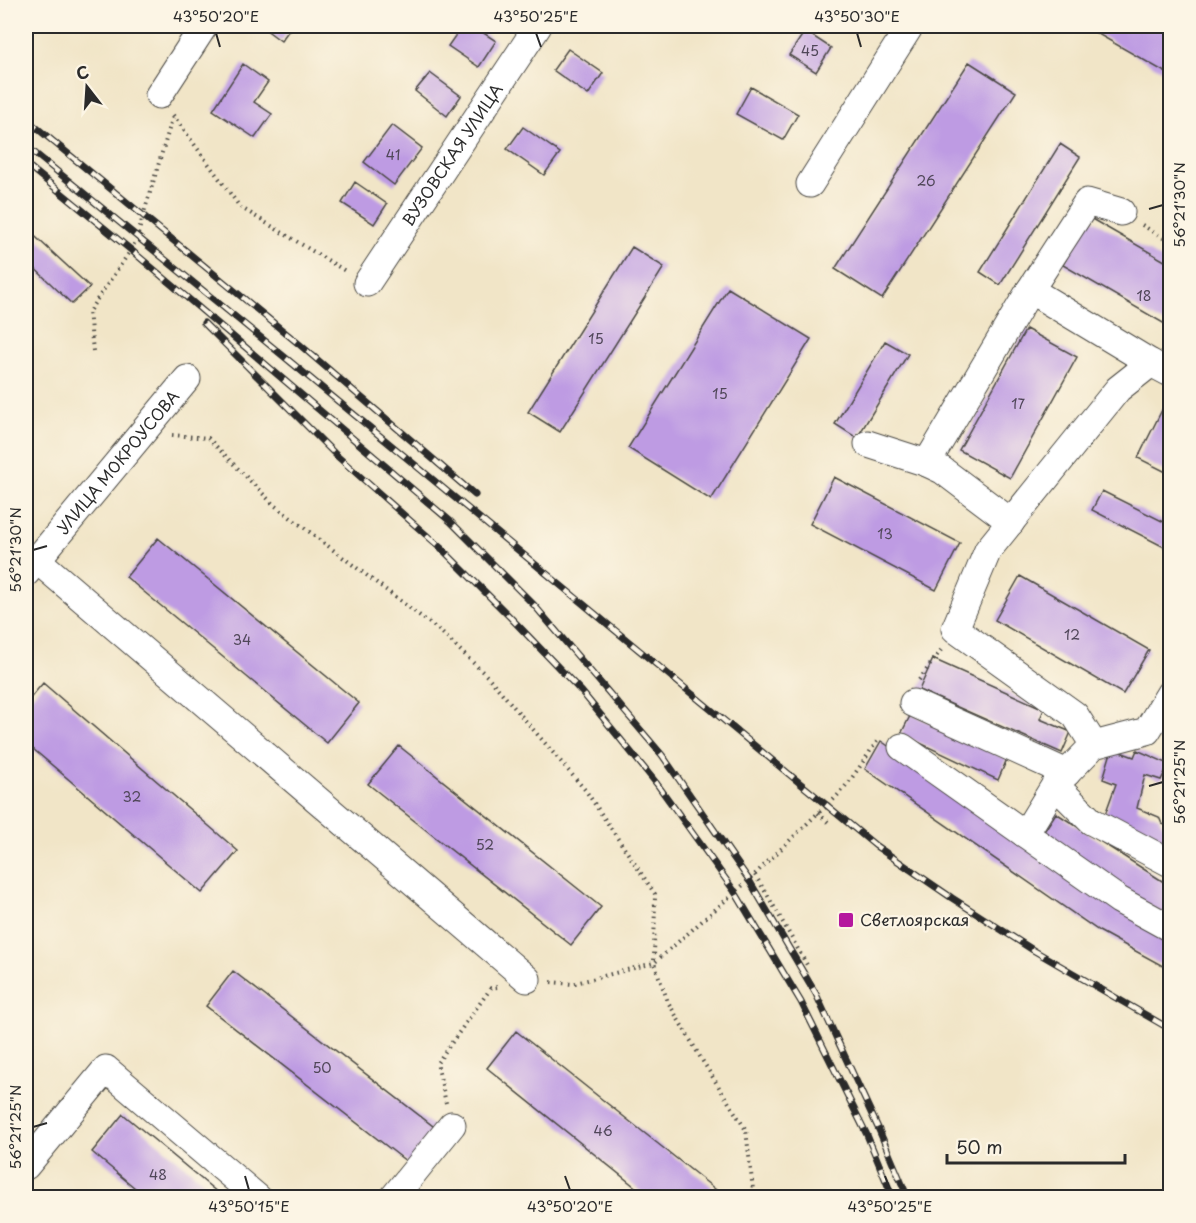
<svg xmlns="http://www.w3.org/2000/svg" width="1196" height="1223" font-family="'Playpen Sans',sans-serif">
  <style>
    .building { fill: #be9be3 }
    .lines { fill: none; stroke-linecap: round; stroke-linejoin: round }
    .minor-casing { stroke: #494742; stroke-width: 29 }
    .path { stroke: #494742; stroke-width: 4; stroke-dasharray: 1.5 4.5; stroke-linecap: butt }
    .minor { stroke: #fff; stroke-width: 27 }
    .rail-casing { stroke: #2b2b2b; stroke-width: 7 }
    .rail { stroke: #fcf5e5; stroke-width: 4.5; stroke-dasharray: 14; stroke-linecap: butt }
    .ticks { fill: none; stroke: #2b2b2b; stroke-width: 2 }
    .poi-dot { fill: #b5179e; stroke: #fcf5e5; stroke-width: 2 }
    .labels { text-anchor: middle; stroke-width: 4.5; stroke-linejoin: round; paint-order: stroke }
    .number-label { font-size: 14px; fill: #504759 }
    .street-label { font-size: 16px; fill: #2b2b2b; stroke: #fcf5e5 }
    .poi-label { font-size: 16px; fill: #2b2b2b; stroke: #fcf5e5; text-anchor: start }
    .neatline { fill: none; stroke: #2b2b2b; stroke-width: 2 }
    .ticks-label { font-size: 15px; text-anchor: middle; fill: #2b2b2b }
  </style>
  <rect width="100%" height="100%" fill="#fcf5e5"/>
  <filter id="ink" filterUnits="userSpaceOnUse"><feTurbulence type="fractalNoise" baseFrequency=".0167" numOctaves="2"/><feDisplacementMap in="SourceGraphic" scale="12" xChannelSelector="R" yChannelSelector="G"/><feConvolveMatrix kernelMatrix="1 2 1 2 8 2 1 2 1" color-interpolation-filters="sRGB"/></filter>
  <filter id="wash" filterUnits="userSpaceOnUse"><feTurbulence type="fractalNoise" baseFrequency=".008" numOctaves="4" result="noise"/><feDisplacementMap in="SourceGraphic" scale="24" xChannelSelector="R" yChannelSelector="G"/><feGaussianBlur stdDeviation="1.35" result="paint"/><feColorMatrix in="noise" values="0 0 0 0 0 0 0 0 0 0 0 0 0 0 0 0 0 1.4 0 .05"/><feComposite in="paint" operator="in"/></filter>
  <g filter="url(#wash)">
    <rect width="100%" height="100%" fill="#f1e5c7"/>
    <g id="blocks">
      <path class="building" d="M261,26H292L281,41Z
        M462,26H473L496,41L479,67L448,46Z
        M1084,26H1170V75Z
        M805,31L831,48L816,72L789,55Z
        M568,49L603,73L588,95L553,70Z
        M969,62L1016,92L882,299L835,269Z
        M243,64L268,82L254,102L272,114L255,138L213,110Z
        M430,73L461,96L447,116L415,91Z
        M751,87L798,114L783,140L736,114Z
        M392,125L422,148L394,185L364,162Z
        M523,127L560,153L544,175L507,149Z
        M1060,144L1080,157L1000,285L980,272Z
        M355,182L387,204L374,224L342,203Z
        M1090,218L1170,264V327L1063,265Z
        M26,228L90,287L72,304L26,260Z
        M632,247L664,267L560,432L528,412Z
        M728,288L811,339L711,500L628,448Z
        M1026,329L1077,357L1010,478L959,450Z
        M885,341L908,354L857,438L835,424Z
        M1164,406L1170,409V474L1138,458Z
        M834,477L960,543L936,590L810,524Z
        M1102,491L1170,525V550L1092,510Z
        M158,538L359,703L327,743L126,577Z
        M1020,576L1149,650L1123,694L995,620Z
        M933,659L1044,709L1040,719L1071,732L1062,753L919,690Z
        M43,683L238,851L202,893L26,743V703Z
        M911,714L1007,759L998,780L901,734Z
        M881,741L1115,902L1170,935V970L1099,931L865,769Z
        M399,746L601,907L571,945L368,784Z
        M1112,749L1134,757L1137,750L1169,764L1161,780L1145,775L1137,808L1159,817L1162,824L1170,826V850L1103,820L1116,784L1103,779Z
        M1056,813L1170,886V920L1043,833Z
        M233,971L438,1130L411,1165L206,1006Z
        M516,1031L720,1193L716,1198H649L487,1068Z
        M123,1114L224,1198H147L92,1152Z"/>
    </g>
  </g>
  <g filter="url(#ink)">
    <use href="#blocks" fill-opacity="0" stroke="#494742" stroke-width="1.5"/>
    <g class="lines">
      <defs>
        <g id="minor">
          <path d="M159,95L204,26"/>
          <path d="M810,184L910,26"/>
          <path id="s1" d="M367,283L538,26"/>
          <path d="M1030,290L1151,363L1170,373"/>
          <path d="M868,444L927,463L942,470L1011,522"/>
          <path d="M927,463L1030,290L1087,202L1121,212"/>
          <path d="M37,560L527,979"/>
          <path id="s2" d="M26,573L187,379"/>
          <path d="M1170,693L1147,731L1094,745L1055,785L1025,834L1119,900L1170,928"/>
          <path d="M913,703L1067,773"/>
          <path d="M1094,745L1075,715L955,629L988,550L1118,389L1151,363"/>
          <path d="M902,747L1025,834"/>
          <path d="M1055,785L1091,821L1170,863"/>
          <path d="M26,1166L106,1069L258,1198"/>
          <path d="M393,1198L452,1125"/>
        </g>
      </defs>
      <use href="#minor" class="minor-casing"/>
      <path class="path" d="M173,115L240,207L347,272
        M1142,225L1170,242
        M93,351L89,311L131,250L137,238L143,216L173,116
        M172,435L208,438L274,505L440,631L489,678L586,791L655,894L654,963L668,1002L702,1060L746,1130L754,1198
        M919,680L941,650
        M818,813L829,823
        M755,875L768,896L807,965
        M551,982L572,984L654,963L749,880L818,813C843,795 860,766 877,741
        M446,1103L437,1063L491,988L497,987"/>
      <use href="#minor" class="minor"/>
      <defs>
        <path id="rail" d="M26,119L299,344L475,495
          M26,146L287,359L876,846L952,898L1033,950L1170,1029
          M26,164L131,250L450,521L534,605L662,755L749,880L816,994L879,1130L908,1198
          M204,323L337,456L441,548L510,617L582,692L657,784L735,892L801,1002L867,1135L893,1198"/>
      </defs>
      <use href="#rail" class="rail-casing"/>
      <use href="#rail" class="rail"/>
    </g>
  </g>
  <path class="ticks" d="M216,33L220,47M536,33L541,47M857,33L861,47M1149,209L1163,205M33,550L47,546M1149,786L1163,782M33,1127L47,1123M245,1176L249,1190M565,1176L570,1190M885,1176L890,1190"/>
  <rect class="poi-dot" x="838" y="912" width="16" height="16" rx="3"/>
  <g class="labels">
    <g class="number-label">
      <text x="810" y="56">45</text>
      <text x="393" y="160">41</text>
      <text x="926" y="186">26</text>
      <text x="1144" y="301">18</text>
      <text x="596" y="344">15</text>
      <text x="720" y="399">15</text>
      <text x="1018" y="409">17</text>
      <text x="885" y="539">13</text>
      <text x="1072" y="640">12</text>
      <text x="242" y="645">34</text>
      <text x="132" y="802">32</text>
      <text x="485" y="850">52</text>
      <text x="322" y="1073">50</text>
      <text x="603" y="1136">46</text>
      <text x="158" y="1180">48</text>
    </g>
    <g class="street-label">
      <text dy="6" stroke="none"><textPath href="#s1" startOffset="154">ВУЗОВСКАЯ УЛИЦА</textPath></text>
      <text dy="6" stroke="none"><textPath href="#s2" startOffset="144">УЛИЦА МОКРОУСОВА</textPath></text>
    </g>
    <g class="poi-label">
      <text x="860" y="926">Светлоярская</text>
    </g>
  </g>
  <rect width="1196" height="1223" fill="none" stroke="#fcf5e5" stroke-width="66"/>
  <g transform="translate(87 87) rotate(343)" stroke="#fcf5e5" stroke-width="4.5" paint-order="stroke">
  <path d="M0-4.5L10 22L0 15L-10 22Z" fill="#2b2b2b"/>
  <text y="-9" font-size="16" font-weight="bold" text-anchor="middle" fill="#2b2b2b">С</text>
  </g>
  <path d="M947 1154v9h178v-9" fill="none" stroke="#2b2b2b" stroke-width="3"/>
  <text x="956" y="1154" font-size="18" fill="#2b2b2b" stroke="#fcf5e5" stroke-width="4.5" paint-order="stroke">50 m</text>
  <rect x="33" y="33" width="1130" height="1157" class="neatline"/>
  <g class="ticks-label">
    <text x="216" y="22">43°50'20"E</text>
    <text x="536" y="22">43°50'25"E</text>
    <text x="857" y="22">43°50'30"E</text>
    <text transform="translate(1180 205) rotate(-90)" y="5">56°21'30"N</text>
    <text transform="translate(16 550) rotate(-90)" y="5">56°21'30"N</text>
    <text transform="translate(1180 782) rotate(-90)" y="5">56°21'25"N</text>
    <text transform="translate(16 1127) rotate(-90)" y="5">56°21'25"N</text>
    <text x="249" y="1212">43°50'15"E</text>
    <text x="570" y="1212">43°50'20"E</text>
    <text x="890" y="1212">43°50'25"E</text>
  </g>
</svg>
